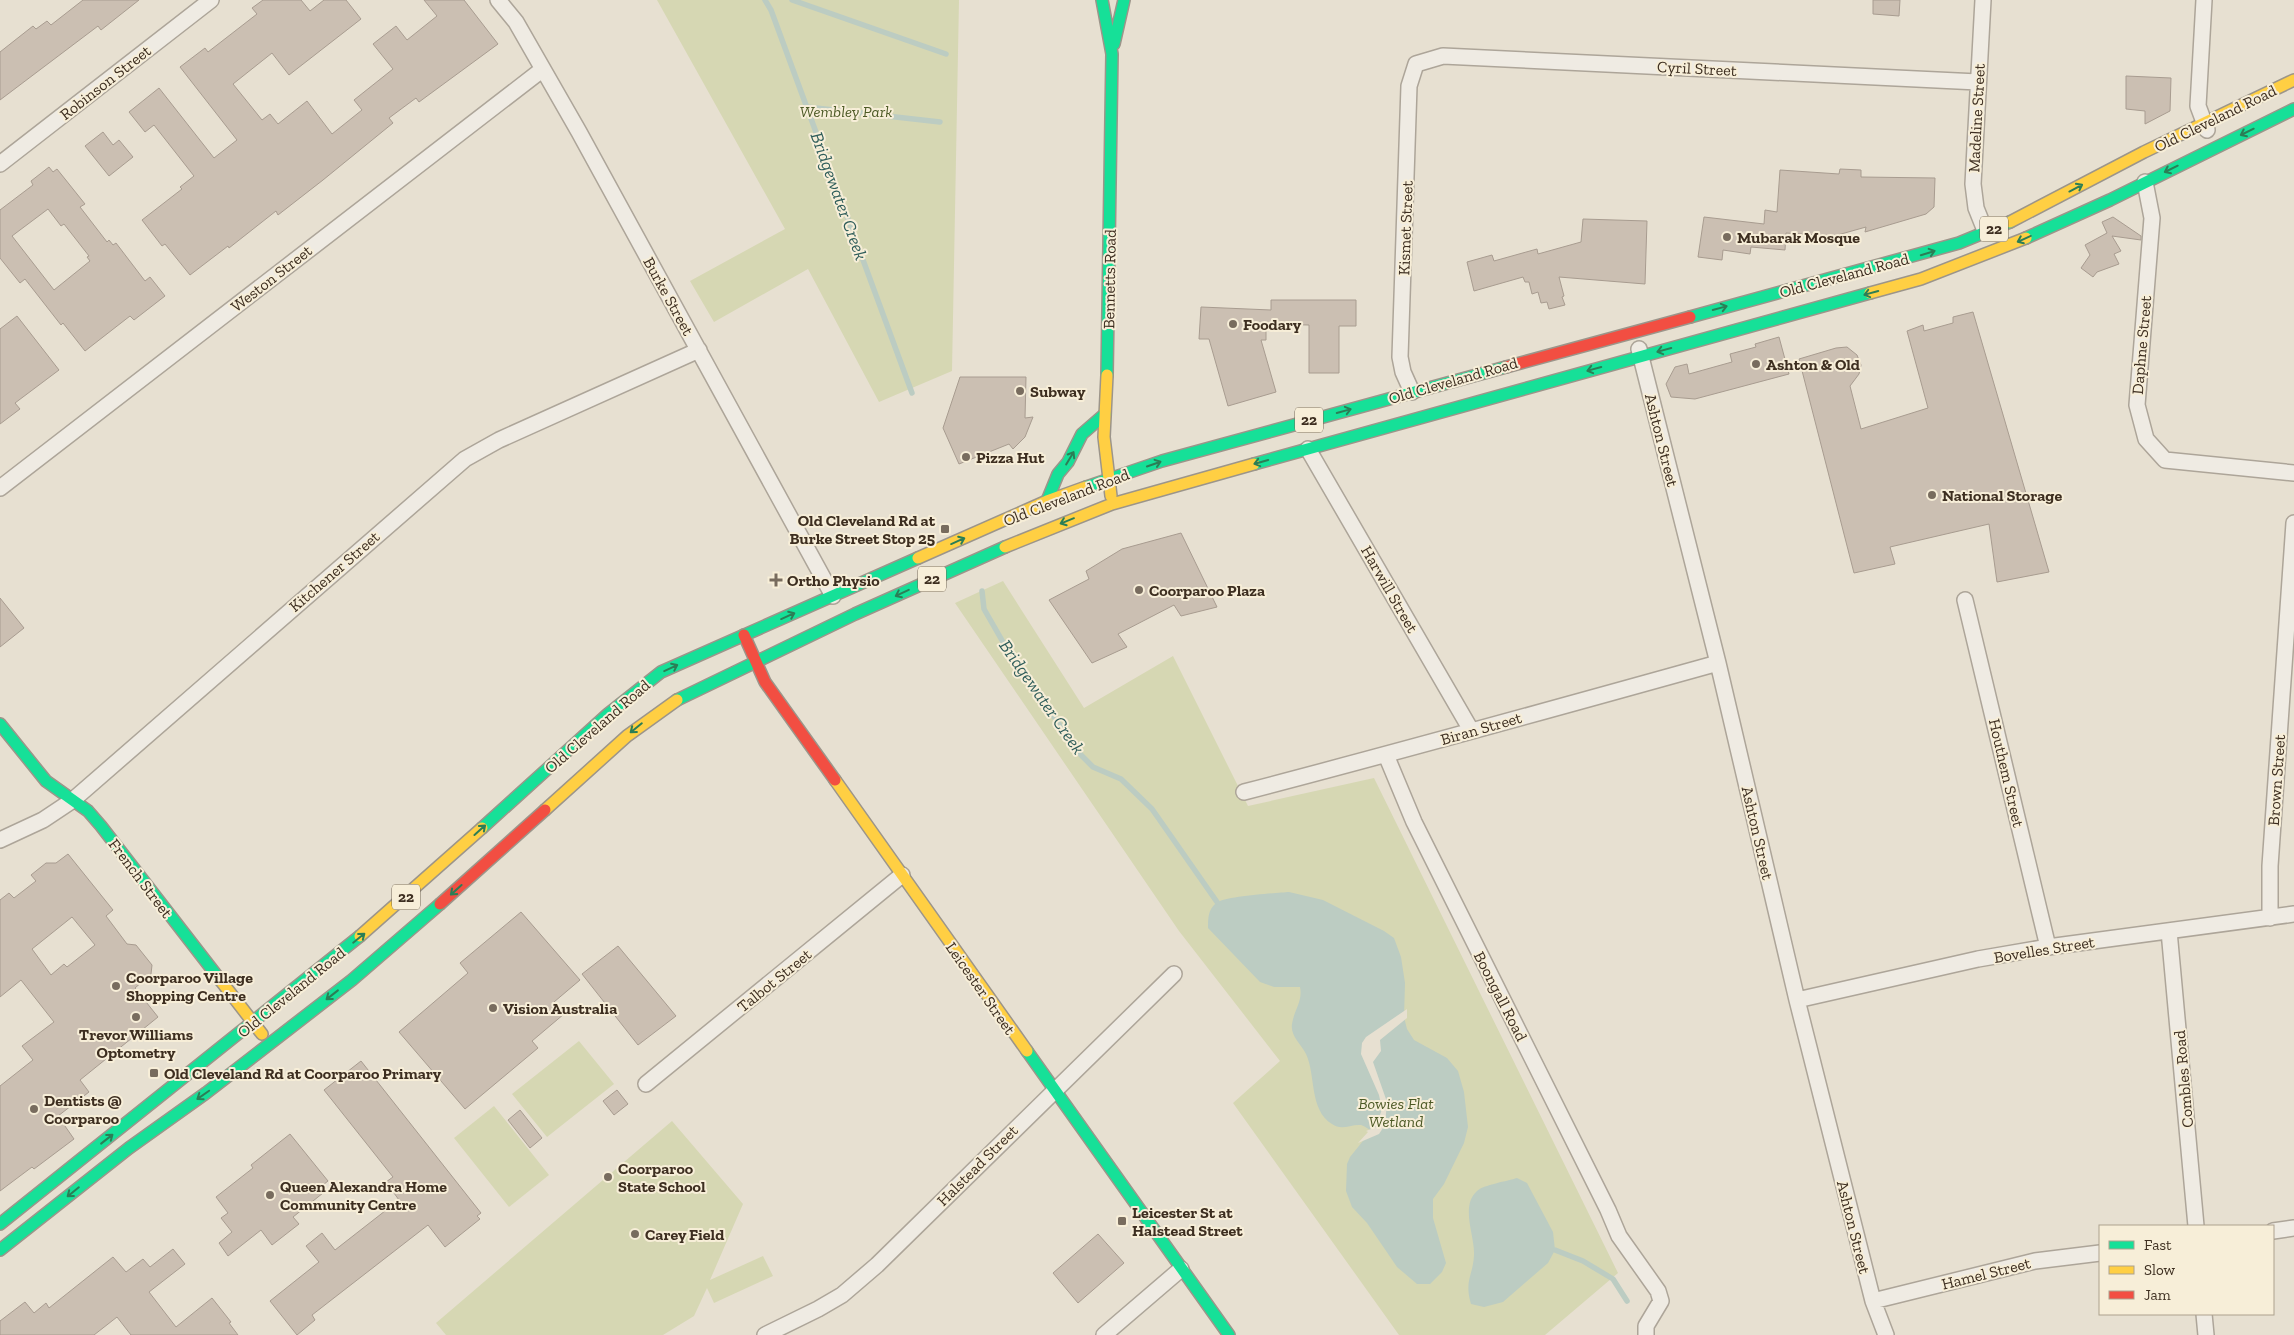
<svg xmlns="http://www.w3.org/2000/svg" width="2294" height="1335" font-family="'Zilla Slab',serif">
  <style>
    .green { fill: #d6d7b3 }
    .water { fill: #bcccc2 }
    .pier { fill: #e7e0d1 }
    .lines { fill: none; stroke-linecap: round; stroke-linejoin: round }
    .stream { stroke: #bcccc2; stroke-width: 5.5 }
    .building { fill: #cbbfb2; stroke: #a89c90; fill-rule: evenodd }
    .street-casing { stroke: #ada599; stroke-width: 18 }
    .fast-casing { stroke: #9c958a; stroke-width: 14 }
    .slow-casing { stroke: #9c958a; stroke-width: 14 }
    .jam-casing { stroke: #9c958a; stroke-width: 14 }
    .street { stroke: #efebe3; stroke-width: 15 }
    .fast { stroke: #16e098; stroke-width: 11 }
    .slow { stroke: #ffcf43; stroke-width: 11 }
    .jam { stroke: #f24e42; stroke-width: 11 }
    .oneway { stroke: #2b7e56 }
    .poi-dot { fill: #786c5e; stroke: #f7eed8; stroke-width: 2 }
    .labels { text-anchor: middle; stroke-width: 4; stroke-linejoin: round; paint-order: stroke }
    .shield { fill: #f7eed8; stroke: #756857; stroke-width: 1 }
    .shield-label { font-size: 15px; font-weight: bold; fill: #3d2e20 }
    .street-label { font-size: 16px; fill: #3d2e20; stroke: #f7eed8 }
    .park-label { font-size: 16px; font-style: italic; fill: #4d5a26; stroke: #f7eed8 }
    .poi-label { font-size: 16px; font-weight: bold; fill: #3d2e20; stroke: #f7eed8; text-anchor: start }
    .water-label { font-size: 18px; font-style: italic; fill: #2f5d5a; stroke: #f7eed8 }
  </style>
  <rect width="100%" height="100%" fill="#e7e0d1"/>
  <path class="green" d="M657,0H959L952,371L879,402L808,269L714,322L690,281L785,229Z
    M1003,581L1084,708L1173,656L1248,806L1374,778L1618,1273L1545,1335H1399L1233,1103L1280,1061L1179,931L955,603Z
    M579,1041L614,1084L547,1137L512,1094Z
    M494,1106L549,1175L509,1207L454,1138Z
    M672,1121L743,1204L710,1280L763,1256L773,1276L714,1303L707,1288L694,1316L663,1335H446L436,1323Z"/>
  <path class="water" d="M1289,892L1323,900L1384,931L1394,938L1401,957L1405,983L1404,1017L1407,1029L1414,1040L1447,1058L1458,1071L1464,1092L1468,1127L1464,1143L1444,1184L1433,1199V1218L1446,1263L1442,1272L1430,1284H1417L1397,1267L1367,1223L1352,1207L1346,1191L1347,1164L1350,1157L1371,1131C1369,1129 1364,1126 1361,1125C1350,1124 1342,1131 1332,1124C1309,1110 1316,1075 1306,1054C1301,1044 1290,1036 1292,1024C1294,1010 1303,1001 1300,987H1274L1260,982L1208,928C1208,918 1208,910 1216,903C1225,896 1276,893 1289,892Z
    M1517,1178L1527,1183L1553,1232L1555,1250L1548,1263L1503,1302L1484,1307L1471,1304C1464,1280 1473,1276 1474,1255C1475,1236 1460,1206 1477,1191C1483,1185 1508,1181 1517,1178Z"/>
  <path class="pier" d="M1407,1009V1018L1380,1040L1381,1051L1373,1062L1387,1102L1385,1125L1379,1134L1358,1143L1368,1132L1366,1131L1376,1127L1382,1109L1379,1095L1361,1054L1362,1043L1366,1037Z"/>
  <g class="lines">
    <path class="stream" d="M765,0L771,10L912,393
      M792,0L946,54
      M807,107L940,122
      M982,591L984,609L1011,656L1081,755L1093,767L1121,779L1152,809L1217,902
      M1555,1250L1583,1261L1613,1279L1627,1301"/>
  </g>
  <path class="building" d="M83,0H139L101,30L98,26L0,100V52L33,26L36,29L47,21L51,25Z
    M263,0H301L310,11L324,0H346L361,19L289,75L272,53L233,84L262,120L270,114L278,124L307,101L332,134L362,110L354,100L393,69L373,44L396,26L407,40L437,16L424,0H464L498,44L419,102L416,98L389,118L393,123L323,180L278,215L276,211L229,248L228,246L190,275L165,244L162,246L142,220L182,189L180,187L194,176L154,125L145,132L129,112L159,88L214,158L237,140L180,67L205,48L208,52L257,14L252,8Z
    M1873,0H1900L1899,16L1873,14Z
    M2126,76L2171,78L2170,111L2145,124V111L2126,109Z
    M103,132L113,145L119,140L133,157L109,176L85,146Z
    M49,167L53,172L57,169L85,204L80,207L107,242L109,240L113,245L116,243L145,281L150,277L165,296L134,320L130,316L85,351L63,323L61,325L25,279L20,283L0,258V210L33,185L31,181ZM48,209L61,226L64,224L89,256L87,257L90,261L54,290L12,236Z
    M1840,169L1861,170V177L1935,178L1934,207L1926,214L1865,232L1866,227L1834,236L1786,233L1785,250L1751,247L1750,254L1723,250L1722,260L1698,257L1704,217L1764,224L1765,210L1777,212L1780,170L1839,174Z
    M2113,217L2141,236V240L2112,236L2121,251L2114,254L2119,264L2097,272L2093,277L2081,268L2090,255L2085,245L2107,233L2102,222Z
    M1583,219L1647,221L1645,284L1559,277L1564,296L1562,297L1565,305L1549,309L1547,302L1541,303L1538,292L1532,294L1529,282H1525L1523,277L1474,291L1467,262L1492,255L1494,261L1537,249L1538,254L1581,242Z
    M1271,300H1356V326H1339V373H1309V325L1266,324V340H1261L1276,392L1228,406L1209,339H1199L1201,307L1271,310Z
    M1973,312L2049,572L1997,582L1989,524L1890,547L1895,564L1854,573L1799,359L1836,348L1847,347L1857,355L1861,365L1859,374L1850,386L1861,429L1928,408L1907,331L1923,325L1924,331L1953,323V317Z
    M17,316L59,370L15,403L20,409L0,424V329Z
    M1779,337L1789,374L1695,399L1671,397L1666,384L1675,367L1687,364L1689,374L1732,362L1730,354L1756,347L1755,344Z
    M960,377H1026L1025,418L1033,417L1025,437L1013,449L1009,444L959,464L943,428Z
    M1181,533L1217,607L1181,616L1174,605L1118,634L1127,647L1092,663L1049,600L1089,579L1086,571L1122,549Z
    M0,598L24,628L0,647Z
    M68,854L113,910L106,916L127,944L136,945L152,965L151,974L135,988L158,1017L80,1080L89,1092L58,1116L74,1139L34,1169L32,1167L0,1191V1086L33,1060L22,1046L54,1022L21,980L0,997V900L9,893L14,898L36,881L31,875L46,863H56ZM72,917L95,945L67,967L64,964L51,975L32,949Z
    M521,912L580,980L554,1002L564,1014L532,1041L538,1048L465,1109L399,1032L468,973L460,963Z
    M618,946L676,1016L638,1045L582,974Z
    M361,1061L481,1213L477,1216L480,1219L445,1247L428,1225L312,1315L315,1320L297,1335L270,1301L319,1262L306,1246L322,1233L335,1250L399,1200L386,1182L393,1177L324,1090Z
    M617,1090L628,1104L614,1115L603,1101Z
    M520,1110L542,1138L530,1148L508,1120Z
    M290,1134L328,1181L319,1188L323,1193L293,1217L299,1224L272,1245L261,1230L228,1256L219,1243L232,1232L221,1218L228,1213L216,1197L253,1168L251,1165Z
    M1098,1234L1124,1263L1078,1303L1053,1273Z
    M173,1249L185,1264L149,1292L176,1327L212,1298L231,1322L229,1323L238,1335H131L117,1317L94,1335H0V1321L25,1302L34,1313L46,1303L49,1308L113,1257L126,1272L143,1259L150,1267Z"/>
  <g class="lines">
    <defs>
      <path id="street" d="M498,0L516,22L579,132L833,596
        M1983,0L1973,184L1976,208L1986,233
        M2204,0L2198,106L2207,130
        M0,164L211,0
        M2145,182L2152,218L2137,405L2146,439L2165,460L2294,473
        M1639,349L1718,663L1797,1000L1873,1301L1886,1335
        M1412,392L1403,372L1400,357L1409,86L1416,64L1443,56L1978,82
        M1308,449L1471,730
        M0,488L543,69
        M1965,600L2048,947
        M1386,755L1414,822L1608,1210L1619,1236L1658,1291L1661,1301L1646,1326V1335
        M1244,792C1402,751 1560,707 1718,663
        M0,840L43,820L73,800L465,459L499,440L699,350
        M2270,918V866L2294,523
        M2169,931L2196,1226
        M1797,1000L1978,959L2048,947L2294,914
        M646,1084L902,875
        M2273,1231L2294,1228
        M1873,1301L2035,1261L2100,1253
        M2204,1314L2206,1335
        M765,1335L818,1309L842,1295L877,1265L1174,974
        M1104,1335L1181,1269"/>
      <path id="fast" d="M1102,0L1112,54L1107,375
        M1114,44L1124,0
        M2026,238L2110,200L2294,109
        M1690,317L1959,243L2010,222
        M1254,464L1870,293
        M1086,487L1162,461L1506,367
        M1047,501L1058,474L1068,462L1082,434L1105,414
        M677,700L855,614L1005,547
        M0,724L46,781L88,811L101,826L221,981
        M482,828L608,714L661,672L918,558
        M1027,1051L1229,1335
        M0,1224L360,936
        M0,1250L129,1148L206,1093L352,980L440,904"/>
      <path id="slow" d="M2010,222L2144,152L2294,80
        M1870,293L1921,279L2026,238
        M1107,375L1104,437L1111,496
        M1005,547L1112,504L1254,464
        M918,558L1047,501L1086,487
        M835,780L1027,1051
        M545,810L627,736L677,700
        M360,936L482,828
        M221,981L262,1034"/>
      <path id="jam" d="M1506,367L1690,317
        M744,635L765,682L835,780
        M440,904L545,810"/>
    </defs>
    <use href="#street" class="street-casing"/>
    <use href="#fast" class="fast-casing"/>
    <use href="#slow" class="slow-casing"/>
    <use href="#jam" class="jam-casing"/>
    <use href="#street" class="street"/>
    <use href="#fast" class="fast"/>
    <use href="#slow" class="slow"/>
    <use href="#jam" class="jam"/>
  </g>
  <defs><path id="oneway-shaft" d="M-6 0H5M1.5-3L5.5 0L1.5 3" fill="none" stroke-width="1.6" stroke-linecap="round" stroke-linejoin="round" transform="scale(1.25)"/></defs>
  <g class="oneway">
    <use href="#oneway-shaft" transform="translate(2247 132) rotate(154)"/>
    <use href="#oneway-shaft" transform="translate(2171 169) rotate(154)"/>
    <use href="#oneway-shaft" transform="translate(2076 188) rotate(-28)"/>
    <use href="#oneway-shaft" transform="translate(2024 239) rotate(156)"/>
    <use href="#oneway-shaft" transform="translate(1928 253) rotate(-17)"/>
    <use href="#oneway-shaft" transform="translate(1871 293) rotate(165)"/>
    <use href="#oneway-shaft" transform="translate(1720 308) rotate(-15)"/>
    <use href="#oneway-shaft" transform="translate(1664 350) rotate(165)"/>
    <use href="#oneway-shaft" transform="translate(1594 369) rotate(165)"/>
    <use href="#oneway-shaft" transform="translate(1344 411) rotate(-15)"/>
    <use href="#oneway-shaft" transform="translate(1070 458) rotate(-59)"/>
    <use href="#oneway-shaft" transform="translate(1261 462) rotate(164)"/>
    <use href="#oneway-shaft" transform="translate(1154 464) rotate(-19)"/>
    <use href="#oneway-shaft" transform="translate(1067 521) rotate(158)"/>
    <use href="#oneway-shaft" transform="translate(958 541) rotate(-24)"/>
    <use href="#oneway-shaft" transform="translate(902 593) rotate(155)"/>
    <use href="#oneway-shaft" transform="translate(788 616) rotate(-24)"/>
    <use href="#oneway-shaft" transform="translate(671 668) rotate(-25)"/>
    <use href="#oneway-shaft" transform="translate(636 728) rotate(141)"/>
    <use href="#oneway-shaft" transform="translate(480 830) rotate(-42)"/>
    <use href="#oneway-shaft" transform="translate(456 890) rotate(138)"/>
    <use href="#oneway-shaft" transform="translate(359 938) rotate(-39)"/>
    <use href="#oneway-shaft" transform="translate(332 995) rotate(142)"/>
    <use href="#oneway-shaft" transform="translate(203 1095) rotate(145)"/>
    <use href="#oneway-shaft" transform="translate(107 1139) rotate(-38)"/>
    <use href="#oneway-shaft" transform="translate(73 1192) rotate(141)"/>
  </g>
  <g class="poi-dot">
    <circle cx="1727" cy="237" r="5"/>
    <circle cx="1233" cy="324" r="5"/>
    <circle cx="1756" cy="364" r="5"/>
    <circle cx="1020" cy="391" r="5"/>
    <circle cx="966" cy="457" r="5"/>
    <circle cx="1932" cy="495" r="5"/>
    <rect x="940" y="524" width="10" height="10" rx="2.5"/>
    <path d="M773.5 572.5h5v5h5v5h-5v5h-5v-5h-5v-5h5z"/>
    <circle cx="1139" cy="590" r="5"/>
    <circle cx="116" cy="986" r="5"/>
    <circle cx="493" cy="1008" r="5"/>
    <circle cx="136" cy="1017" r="5"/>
    <rect x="149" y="1068" width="10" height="10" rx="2.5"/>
    <circle cx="34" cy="1109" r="5"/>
    <circle cx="608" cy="1177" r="5"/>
    <circle cx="270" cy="1195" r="5"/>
    <rect x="1117" y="1216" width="10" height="10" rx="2.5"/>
    <circle cx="635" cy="1234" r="5"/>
  </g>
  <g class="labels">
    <g class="shield">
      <rect x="1980" y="216.5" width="28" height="25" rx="4"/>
      <rect x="1295" y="407.5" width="28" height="25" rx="4"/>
      <rect x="918" y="566.5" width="28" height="25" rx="4"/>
      <rect x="392" y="884.5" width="28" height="25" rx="4"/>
    </g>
    <g class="shield-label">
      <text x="1994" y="234">22</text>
      <text x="1309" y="425">22</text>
      <text x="932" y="584">22</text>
      <text x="406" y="902">22</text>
    </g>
    <g class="street-label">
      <text transform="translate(1697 68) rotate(3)" y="6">Cyril Street</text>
      <text transform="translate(105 82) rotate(-38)" y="6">Robinson Street</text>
      <text transform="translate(1976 118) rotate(-87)" y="6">Madeline Street</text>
      <text transform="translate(2215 118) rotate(-26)" y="6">Old Cleveland Road</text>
      <text transform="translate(1405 228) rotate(-88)" y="6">Kismet Street</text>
      <text transform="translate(1844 275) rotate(-15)" y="6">Old Cleveland Road</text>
      <text transform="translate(271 278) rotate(-38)" y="6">Weston Street</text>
      <text transform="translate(1109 279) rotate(-89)" y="6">Bennetts Road</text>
      <text transform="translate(669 296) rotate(61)" y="6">Burke Street</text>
      <text transform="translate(2141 345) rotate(-85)" y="6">Daphne Street</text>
      <text transform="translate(1453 380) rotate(-16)" y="6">Old Cleveland Road</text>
      <text transform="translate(1662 440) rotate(76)" y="6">Ashton Street</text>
      <text transform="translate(1066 497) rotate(-21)" y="6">Old Cleveland Road</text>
      <text transform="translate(334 571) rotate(-41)" y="6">Kitchener Street</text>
      <text transform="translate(1390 589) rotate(60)" y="6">Harwill Street</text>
      <text transform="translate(597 726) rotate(-41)" y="6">Old Cleveland Road</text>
      <text transform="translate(1481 728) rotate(-16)" y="6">Biran Street</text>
      <text transform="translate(2007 773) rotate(77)" y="6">Houthem Street</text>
      <text transform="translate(2276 780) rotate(-86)" y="6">Brown Street</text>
      <text transform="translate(1758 833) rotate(77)" y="6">Ashton Street</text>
      <text transform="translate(141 878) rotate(53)" y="6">French Street</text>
      <text transform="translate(2044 949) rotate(-9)" y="6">Bovelles Street</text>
      <text transform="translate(774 980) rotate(-39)" y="6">Talbot Street</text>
      <text transform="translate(981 988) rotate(55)" y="6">Leicester Street</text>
      <text transform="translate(291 992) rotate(-39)" y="6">Old Cleveland Road</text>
      <text transform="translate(1501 996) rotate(63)" y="6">Boongall Road</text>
      <text transform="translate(2183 1079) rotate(-95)" y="6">Combles Road</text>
      <text transform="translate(977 1165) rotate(-45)" y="6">Halstead Street</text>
      <text transform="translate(1854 1227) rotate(76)" y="6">Ashton Street</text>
      <text transform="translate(1986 1273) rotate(-14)" y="6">Hamel Street</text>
    </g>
    <g class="park-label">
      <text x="846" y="117">Wembley Park</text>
      <text x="1396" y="1109">Bowies Flat<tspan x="1396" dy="18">Wetland</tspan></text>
    </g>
    <g class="poi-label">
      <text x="1737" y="243">Mubarak Mosque</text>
      <text x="1243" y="330">Foodary</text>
      <text x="1766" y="370">Ashton &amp; Old</text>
      <text x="1030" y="397">Subway</text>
      <text x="976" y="463">Pizza Hut</text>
      <text x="1942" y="501">National Storage</text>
      <text x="935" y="526" text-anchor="end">Old Cleveland Rd at<tspan x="935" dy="18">Burke Street Stop 25</tspan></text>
      <text x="787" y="586">Ortho Physio</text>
      <text x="1149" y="596">Coorparoo Plaza</text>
      <text x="126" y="983">Coorparoo Village<tspan x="126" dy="18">Shopping Centre</tspan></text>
      <text x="503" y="1014">Vision Australia</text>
      <text x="136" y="1040" text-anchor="middle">Trevor Williams<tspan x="136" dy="18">Optometry</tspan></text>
      <text x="164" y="1079">Old Cleveland Rd at Coorparoo Primary</text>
      <text x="44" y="1106">Dentists @<tspan x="44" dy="18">Coorparoo</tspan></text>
      <text x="618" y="1174">Coorparoo<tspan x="618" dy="18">State School</tspan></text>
      <text x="280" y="1192">Queen Alexandra Home<tspan x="280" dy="18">Community Centre</tspan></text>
      <text x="1132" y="1218">Leicester St at<tspan x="1132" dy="18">Halstead Street</tspan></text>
      <text x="645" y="1240">Carey Field</text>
    </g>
    <g class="water-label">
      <text transform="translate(839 196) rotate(70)" y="6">Bridgewater Creek</text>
      <text transform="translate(1042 697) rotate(55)" y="6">Bridgewater Creek</text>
    </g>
  </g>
  <rect x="2099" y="1225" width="175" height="90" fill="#f7eed8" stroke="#ada18e"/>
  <rect x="2109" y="1241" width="25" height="8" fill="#16e098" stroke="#ada18e"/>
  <text x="2144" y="1250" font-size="15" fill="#3d2e20">Fast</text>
  <rect x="2109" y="1266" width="25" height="8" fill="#ffcf43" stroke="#ada18e"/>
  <text x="2144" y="1275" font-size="15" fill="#3d2e20">Slow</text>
  <rect x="2109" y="1291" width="25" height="8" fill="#f24e42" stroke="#ada18e"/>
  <text x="2144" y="1300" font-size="15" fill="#3d2e20">Jam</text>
</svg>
